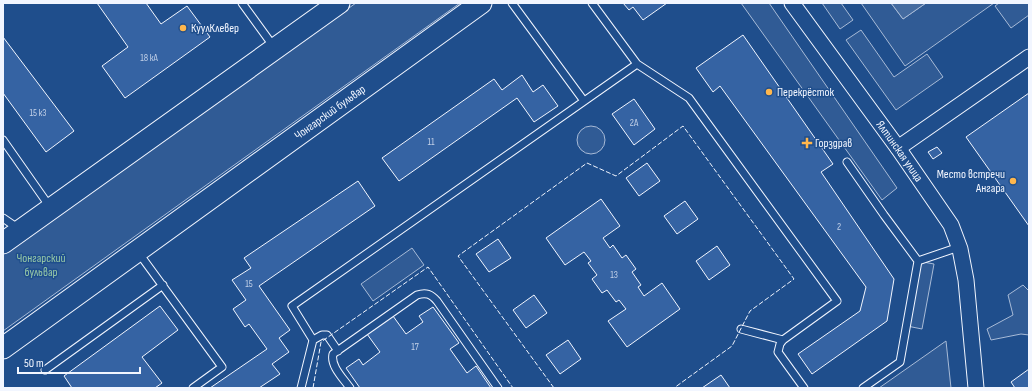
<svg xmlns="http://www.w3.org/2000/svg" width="1032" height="391" font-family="'Sofia Sans Condensed',sans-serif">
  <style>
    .built { fill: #305b95; stroke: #a8bbd7 }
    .water { fill: #446ba0; stroke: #a8bbd7 }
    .building { fill: #3563a3; stroke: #f2f6ff }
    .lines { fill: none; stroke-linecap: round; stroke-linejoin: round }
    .lane-casing { stroke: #f2f6ff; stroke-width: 9 }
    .street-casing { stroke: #f2f6ff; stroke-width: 17 }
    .secondary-casing { stroke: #f2f6ff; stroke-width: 23 }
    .lane { stroke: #1f4e8c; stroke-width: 7 }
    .street { stroke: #1f4e8c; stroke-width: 15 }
    .secondary { stroke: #1f4e8c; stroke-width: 21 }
    .fence { stroke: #f2f6ff; stroke-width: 1; stroke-dasharray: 5 2; stroke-linecap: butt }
    .poi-dot { fill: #ffb74d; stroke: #1f4e8c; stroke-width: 1.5 }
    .labels { text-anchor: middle; stroke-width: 3; stroke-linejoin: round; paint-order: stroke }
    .number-label { font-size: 10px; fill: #c3d1e8 }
    .poi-label { font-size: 12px; fill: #f2f6ff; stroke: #1f4e8c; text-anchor: start }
    .street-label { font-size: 12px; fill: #f2f6ff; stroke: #1f4e8c }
    .park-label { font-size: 12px; fill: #97c8a6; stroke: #1f4e8c }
  </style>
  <rect width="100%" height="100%" fill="#1f4e8c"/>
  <path class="built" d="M356,3H460L3,331V252Z
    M741,3H769L897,188L882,200Z
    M822,3H841L853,20L840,29Z
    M861,3H891L903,19L926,3H994L905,66Z
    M999,3H1029V15L1011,28L995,6Z
    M861,30L894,77L927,54L943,77L896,110L846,40Z
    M577 140a14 14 0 1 1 28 0a14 14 0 1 1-28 0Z
    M412,248L424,265L373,301L361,284Z
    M918,261L934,264L922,329L907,326Z
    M1023,285L1029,291V335L1021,334L991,340L987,329L1013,315L1008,295Z
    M946,341L951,388H879Z"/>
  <path class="water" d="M891,3H926L903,19Z"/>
  <path class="building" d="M97,3H146L161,24L187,6L210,37L125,98L102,66L128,47Z
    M623,3H667L643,20L633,7L629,10Z
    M743,35L833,164L821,172L894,279L887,321L812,374L798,354L860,311L866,287L720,86L713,92L696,68Z
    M3,37L74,131L46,152L3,93Z
    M522,75L533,92L543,85L558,106L534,122L517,98L399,181L382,158L494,79L502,90Z
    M1029,93V226L966,137Z
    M634,99L655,129L634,145L612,114Z
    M937,147L942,153L933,159L928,152Z
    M647,163L660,181L639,196L626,178Z
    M358,181L375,206L259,286L290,330L279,338L289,352L272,364L280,374L259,388H210L267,349L249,324L245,327L233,309L246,300L232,280L251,268L244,258Z
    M601,199L620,226L603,238L610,248L613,245L622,258L626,255L636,269L632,272L641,285L638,287L644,296L662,283L680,309L627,347L608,321L626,309L619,300L616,302L607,290L602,293L592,279L597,275L588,263L591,261L584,252L565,265L546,238Z
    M685,201L698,219L677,234L664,216Z
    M498,239L511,258L489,272L476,254Z
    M717,246L730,265L709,280L696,261Z
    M534,295L547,313L526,328L513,310Z
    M160,306L178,330L142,357L162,383L155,388H72L64,376Z
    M433,307L459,343L450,349L467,373L476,366L491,388H360L346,368L359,359L363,365L380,352L367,334L393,316L406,334L423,322L419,316Z
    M568,340L581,359L560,374L546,355Z
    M1029,369V388H1015L1011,382Z
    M721,375L730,388H702Z"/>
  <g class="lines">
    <defs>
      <path id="lane" d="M242,3L274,47
        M512,3L584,101
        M592,3L637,64L689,98L837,301L783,340L780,344L778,352L804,388
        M3,140L50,207
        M847,162L884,215L918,261
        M3,218L19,229
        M138,252L222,367L193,388
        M741,329L783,340
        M313,340L322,335H327L338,351
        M45,370L163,285
        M301,388L313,340L292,306L637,64
        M350,388C344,379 330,366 333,354L417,295C426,292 431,294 437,301L498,388
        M863,388L900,362L918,261L959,247"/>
      <g id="street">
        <path id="s1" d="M792,3L898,148L951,225L960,249L966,280L976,388"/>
        <path d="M898,148L1029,57"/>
      </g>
      <g id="secondary">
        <path d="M3,243L339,3"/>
        <path id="s2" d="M3,348L481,3"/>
      </g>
    </defs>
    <use href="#lane" class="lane-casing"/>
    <use href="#street" class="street-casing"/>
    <use href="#secondary" class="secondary-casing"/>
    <use href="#lane" class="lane"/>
    <use href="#street" class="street"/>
    <use href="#secondary" class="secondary"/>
    <path class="fence" d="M313,388L321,342L428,267L513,388
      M554,388L458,256L587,163L616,176L683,126L794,279L750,311L732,346L674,388"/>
  </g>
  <g class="poi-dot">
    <circle cx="183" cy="28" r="4"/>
    <circle cx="769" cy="92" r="4"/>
    <path d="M805 137h4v4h4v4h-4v4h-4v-4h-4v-4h4z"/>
    <circle cx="1013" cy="181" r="4"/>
  </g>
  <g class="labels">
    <g class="number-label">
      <text x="149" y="61">18 кА</text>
      <text x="38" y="116">15 к3</text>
      <text x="634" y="126">2А</text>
      <text x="431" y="145">11</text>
      <text x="839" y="230">2</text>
      <text x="614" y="278">13</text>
      <text x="249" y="287">15</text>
      <text x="415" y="350">17</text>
    </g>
    <g class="poi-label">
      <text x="191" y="32">КуулКлевер</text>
      <text x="777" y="96">Перекрёсток</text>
      <text x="815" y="147">Горздрав</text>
      <text x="1005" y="178" text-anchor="end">Место встречи<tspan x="1005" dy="14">Ангара</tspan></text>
    </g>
    <g class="street-label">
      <text dy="4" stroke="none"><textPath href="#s2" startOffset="403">Чонгарский бульвар</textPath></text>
      <text dy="4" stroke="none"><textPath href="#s1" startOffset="183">Ялтинская улица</textPath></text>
    </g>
    <g class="park-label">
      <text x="41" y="262">Чонгарский<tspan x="41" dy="14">бульвар</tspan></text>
    </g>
  </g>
  <rect width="1032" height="391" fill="none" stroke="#f2f6ff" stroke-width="8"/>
  <path d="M18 367v6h122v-6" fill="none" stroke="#f2f6ff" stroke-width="2"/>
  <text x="24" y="367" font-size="12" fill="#f2f6ff" stroke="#1f4e8c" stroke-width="3" paint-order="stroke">50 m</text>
</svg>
